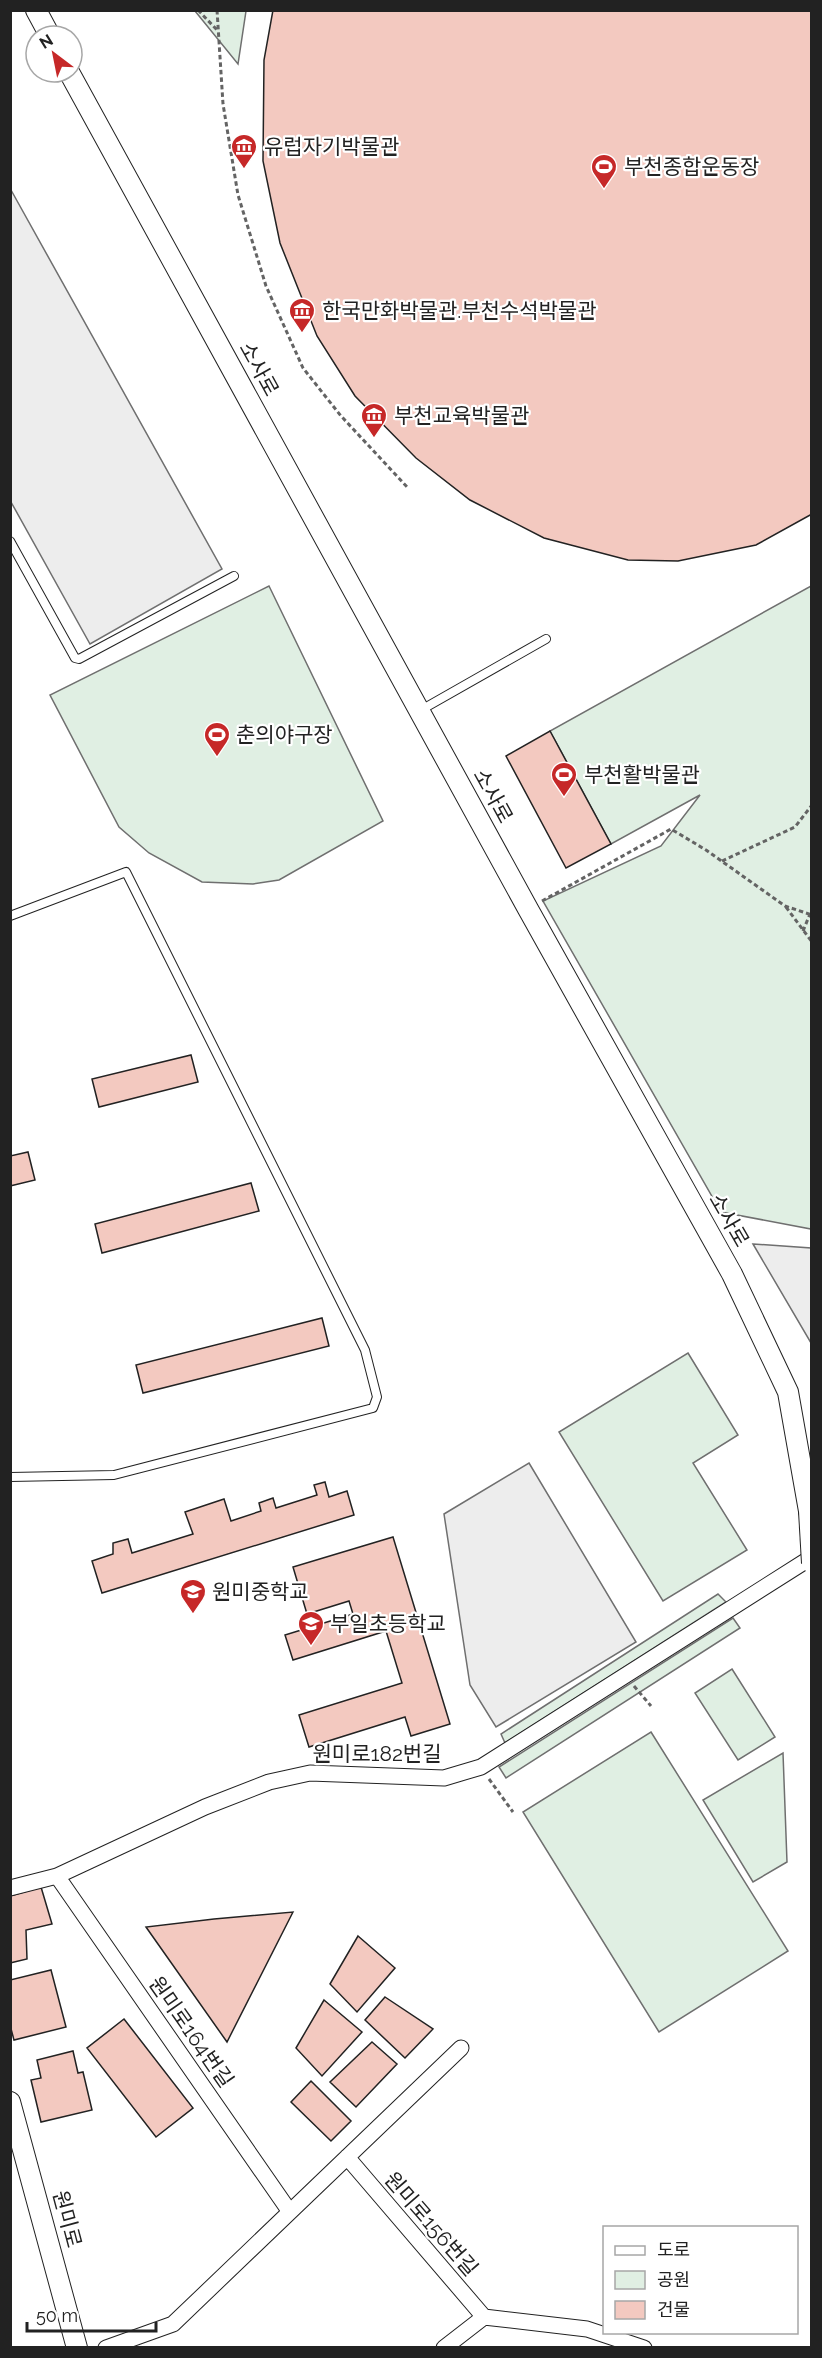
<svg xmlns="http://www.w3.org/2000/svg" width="822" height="2358" font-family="Raleway,'Noto Sans KR',sans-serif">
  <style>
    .green { fill: #e0efe3; stroke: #6f6f6f; stroke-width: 1.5 }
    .parking { fill: #ededed; stroke: #6f6f6f; stroke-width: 1.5 }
    .building { fill: #f3c9c0; stroke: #222; stroke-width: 1.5 }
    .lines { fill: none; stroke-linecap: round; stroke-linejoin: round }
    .service-casing { stroke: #222; stroke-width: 10 }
    .minor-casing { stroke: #222; stroke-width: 17 }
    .tertiary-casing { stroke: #222; stroke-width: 22 }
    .path { stroke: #646464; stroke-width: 3; stroke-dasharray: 4.5 3; stroke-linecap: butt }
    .service { stroke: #fff; stroke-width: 8 }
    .minor { stroke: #fff; stroke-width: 15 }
    .tertiary { stroke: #fff; stroke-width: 20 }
    .tertiary-bridge-casing { stroke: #222; stroke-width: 22; stroke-linecap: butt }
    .tertiary-bridge { stroke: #fff; stroke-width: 20 }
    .labels { text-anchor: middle; stroke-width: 4.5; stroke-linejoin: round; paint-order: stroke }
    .poi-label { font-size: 21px; fill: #222; stroke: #fff; text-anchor: start }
    .street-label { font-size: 21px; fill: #222; stroke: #fff }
  </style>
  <rect width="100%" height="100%" fill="#fff"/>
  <path class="green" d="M195,11H246L238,64Z
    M269,586L383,821L279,880L253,884L202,882L149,853L119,827L50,695Z
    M811,586V1229L721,1212L543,901L661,846L700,795L611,844L550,731Z
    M688,1353L738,1435L693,1463L747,1550L663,1601L559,1432Z
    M718,1594L726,1602L505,1743L501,1734Z
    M733,1618L740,1628L506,1778L499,1767Z
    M732,1669L775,1737L738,1760L695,1693Z
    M651,1732L788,1951L659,2032L523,1812Z
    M783,1753L787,1862L753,1882L703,1800Z"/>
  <path class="parking" d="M11,190L222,569L90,644L11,502Z
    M753,1244L811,1248V1343Z
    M529,1463L636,1642L496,1727L470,1685L444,1514Z"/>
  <path class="building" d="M273,10H812V514L756,545L678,561L628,560L544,538L470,500L416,458L355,396L317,336L280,243L263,161L264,60Z
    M550,731L611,844L566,868L506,756Z
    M191,1055L198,1082L99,1107L92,1079Z
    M28,1152L35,1180L10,1186V1156Z
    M251,1183L259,1211L102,1253L95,1224Z
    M322,1318L329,1346L143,1393L136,1365Z
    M325,1482L329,1497L347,1491L354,1515L102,1593L92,1561L113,1554V1543L128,1539L132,1553L193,1534L185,1512L224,1499L231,1521L261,1511L259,1503L273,1498L276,1508L317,1495L314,1485Z
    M393,1537L450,1724L411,1736L405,1717L309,1747L299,1715L402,1683L386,1631L293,1660L285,1635L353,1614L349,1601L307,1614L293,1567Z
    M41,1887L52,1924L26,1930L27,1959L10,1963V1896Z
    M293,1912L227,2042L146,1927L214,1919Z
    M358,1936L395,1968L357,2012L330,1984Z
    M51,1970L66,2027L14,2040L10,2025V1980Z
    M385,1997L433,2029L405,2058L365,2020Z
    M324,2000L362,2032L322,2076L296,2048Z
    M124,2019L193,2108L156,2137L87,2048Z
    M372,2042L397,2064L356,2107L330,2082Z
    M73,2051L78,2073L83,2072L92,2110L41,2122L31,2080L41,2078L37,2060Z
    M311,2081L351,2121L331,2141L291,2102Z"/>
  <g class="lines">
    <defs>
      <path id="service" d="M10,541L75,658L79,659L234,576
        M421,710L546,639
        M10,916L126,872L365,1350L377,1397L373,1408L114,1475L10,1477"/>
      <path id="minor" d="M57,1876L290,2212
        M10,1888L57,1876L205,1807L269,1782L310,1773L444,1778L481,1767L812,1557
        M347,2157L484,2317
        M106,2348L173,2324L461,2048
        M444,2348L484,2317L587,2329L644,2348"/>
      <path id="tertiary" d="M36,10L50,36
        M69,72L528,909L732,1274L788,1392L809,1511
        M10,2102L77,2348"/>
    </defs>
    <use href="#service" class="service-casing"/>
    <use href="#minor" class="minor-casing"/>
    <use href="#tertiary" class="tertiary-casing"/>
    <path class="path" d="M198,10L217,30
      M217,10L223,104L238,195L266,286L303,368L341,416L408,488
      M722,861L795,827L812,805
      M542,901L671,829L706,850L785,906L812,915
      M786,907L812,942
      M803,931L812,909
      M634,1686L651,1706
      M489,1779L513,1812"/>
    <use href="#service" class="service"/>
    <use href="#minor" class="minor"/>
    <use href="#tertiary" class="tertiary"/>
    <defs>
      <path id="tertiary-bridge" d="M809,1511L812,1563"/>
    </defs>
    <use href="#tertiary-bridge" class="tertiary-bridge-casing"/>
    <use href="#tertiary-bridge" class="tertiary-bridge"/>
  </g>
  <defs>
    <symbol id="museum-pin" viewBox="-11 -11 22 30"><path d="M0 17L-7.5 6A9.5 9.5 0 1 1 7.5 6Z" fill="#c62828" stroke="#fff"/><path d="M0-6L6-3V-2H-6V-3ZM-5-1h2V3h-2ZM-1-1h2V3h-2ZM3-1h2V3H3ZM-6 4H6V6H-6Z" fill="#fff"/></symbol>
    <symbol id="stadium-pin" viewBox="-11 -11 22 30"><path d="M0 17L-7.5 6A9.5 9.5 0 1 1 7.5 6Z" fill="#c62828" stroke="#fff"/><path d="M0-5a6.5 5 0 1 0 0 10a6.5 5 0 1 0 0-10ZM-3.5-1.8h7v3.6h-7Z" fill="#fff"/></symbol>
    <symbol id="school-pin" viewBox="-11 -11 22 30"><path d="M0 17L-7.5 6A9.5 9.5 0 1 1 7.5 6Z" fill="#c62828" stroke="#fff"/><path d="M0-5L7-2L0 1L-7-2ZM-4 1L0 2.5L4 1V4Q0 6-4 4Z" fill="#fff"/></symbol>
  </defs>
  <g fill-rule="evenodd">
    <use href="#museum-pin" x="229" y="132" width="30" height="40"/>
    <use href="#stadium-pin" x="589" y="152" width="30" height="40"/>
    <use href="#museum-pin" x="287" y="296" width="30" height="40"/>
    <use href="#museum-pin" x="359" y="401" width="30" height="40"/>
    <use href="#stadium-pin" x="202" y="720" width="30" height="40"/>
    <use href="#stadium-pin" x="549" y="760" width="30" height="40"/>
    <use href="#school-pin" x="178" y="1577" width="30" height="40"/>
    <use href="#school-pin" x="296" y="1609" width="30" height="40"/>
  </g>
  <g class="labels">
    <g class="poi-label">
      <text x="264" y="154">유럽자기박물관</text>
      <text x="624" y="174">부천종합운동장</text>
      <text x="322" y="318">한국만화박물관.부천수석박물관</text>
      <text x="394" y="423">부천교육박물관</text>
      <text x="236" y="742">춘의야구장</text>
      <text x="584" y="782">부천활박물관</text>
      <text x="212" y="1599">원미중학교</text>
      <text x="330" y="1631">부일초등학교</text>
    </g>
    <g class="street-label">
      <text transform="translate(259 369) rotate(61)" y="7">소사로</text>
      <text transform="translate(493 796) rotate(61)" y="7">소사로</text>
      <text transform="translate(729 1220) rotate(60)" y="7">소사로</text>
      <text x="377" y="1761">원미로182번길</text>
      <text transform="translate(191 2032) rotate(55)" y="7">원미로164번길</text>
      <text transform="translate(67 2219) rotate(75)" y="7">원미로</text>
      <text transform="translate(431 2224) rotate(49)" y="7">원미로156번길</text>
    </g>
  </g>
  <rect width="822" height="2358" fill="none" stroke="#222222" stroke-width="24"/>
  <rect x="603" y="2226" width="195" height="108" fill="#ffffff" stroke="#a7a7a7" stroke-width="1.5"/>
  <rect x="615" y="2246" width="30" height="9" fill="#ffffff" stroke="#a7a7a7" stroke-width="1.5"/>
  <text x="657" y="2256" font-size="18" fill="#222222">도로</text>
  <rect x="615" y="2271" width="30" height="18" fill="#e0efe3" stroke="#a7a7a7" stroke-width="1.5"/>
  <text x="657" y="2286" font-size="18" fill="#222222">공원</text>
  <rect x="615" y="2301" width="30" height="18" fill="#f3c9c0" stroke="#a7a7a7" stroke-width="1.5"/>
  <text x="657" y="2316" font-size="18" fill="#222222">건물</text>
  <g transform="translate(54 54) rotate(328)"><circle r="28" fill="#ffffff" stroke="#a7a7a7" stroke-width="1.5"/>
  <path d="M0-4.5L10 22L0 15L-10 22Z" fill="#c62828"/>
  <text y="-9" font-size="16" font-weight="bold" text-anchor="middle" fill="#222222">N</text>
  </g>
  <path d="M27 2322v9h129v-9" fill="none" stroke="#222222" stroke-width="3"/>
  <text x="36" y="2322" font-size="18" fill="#222222" stroke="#ffffff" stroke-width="4.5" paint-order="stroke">50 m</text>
</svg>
